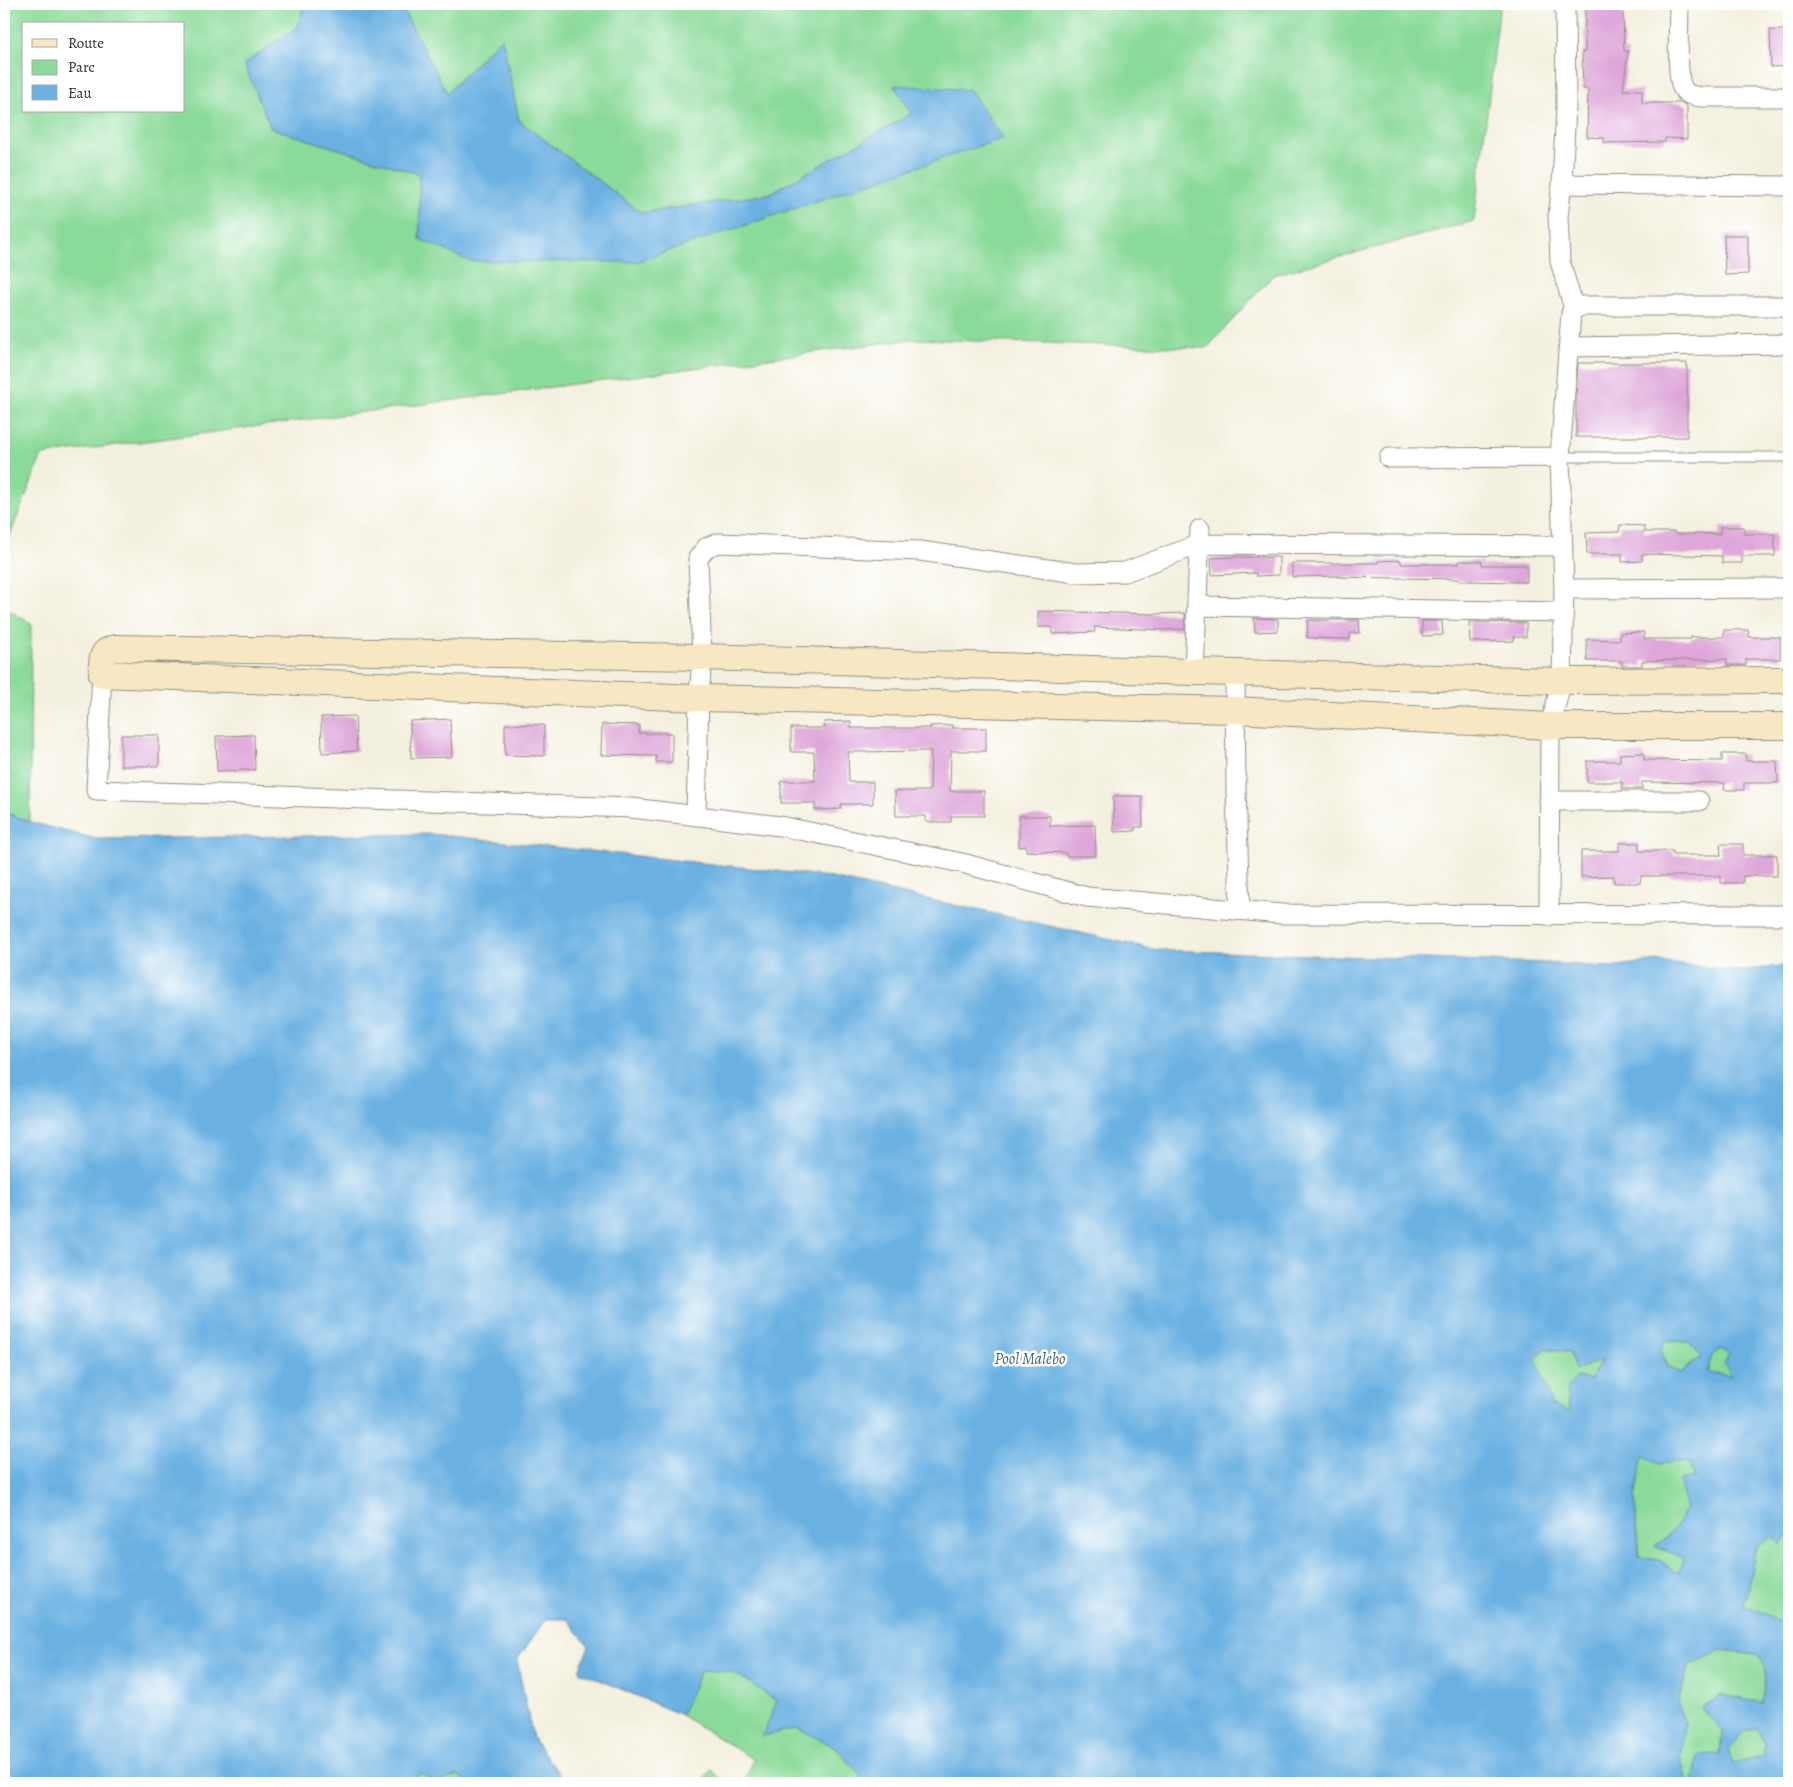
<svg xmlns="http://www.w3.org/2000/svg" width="1793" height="1787" font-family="Alegreya,serif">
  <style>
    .green { fill: #8ada99; stroke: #5a8262; fill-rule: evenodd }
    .water { fill: #6bb1e2; stroke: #4b6e86; fill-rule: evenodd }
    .building { fill: #dea6d9 }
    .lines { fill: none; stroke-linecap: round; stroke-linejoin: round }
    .lane-casing { stroke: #908e85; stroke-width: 11 }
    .street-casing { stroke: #908e85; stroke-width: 21 }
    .secondary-casing { stroke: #908e85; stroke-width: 28 }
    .lane { stroke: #fff; stroke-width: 9 }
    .street { stroke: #fff; stroke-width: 19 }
    .secondary { stroke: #f7e8c3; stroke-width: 26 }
    .labels { text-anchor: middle; stroke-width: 5; stroke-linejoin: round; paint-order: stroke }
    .water-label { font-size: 16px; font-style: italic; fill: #456174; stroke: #fff }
  </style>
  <rect width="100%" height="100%" fill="#fff"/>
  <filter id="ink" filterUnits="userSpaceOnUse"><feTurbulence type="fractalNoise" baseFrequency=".02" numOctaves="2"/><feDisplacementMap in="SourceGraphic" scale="10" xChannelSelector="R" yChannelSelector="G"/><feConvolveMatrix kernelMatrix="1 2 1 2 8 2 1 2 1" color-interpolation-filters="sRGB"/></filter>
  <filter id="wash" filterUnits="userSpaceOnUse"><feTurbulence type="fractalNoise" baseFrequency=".0096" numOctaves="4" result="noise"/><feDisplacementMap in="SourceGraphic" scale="20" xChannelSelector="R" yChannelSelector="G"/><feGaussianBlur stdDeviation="1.12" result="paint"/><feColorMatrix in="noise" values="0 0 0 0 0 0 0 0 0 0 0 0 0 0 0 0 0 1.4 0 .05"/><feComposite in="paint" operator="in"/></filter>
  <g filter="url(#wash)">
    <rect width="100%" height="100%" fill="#f4f0df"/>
    <path class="green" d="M4,4H304L299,27L244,64L271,128L419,174L420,239L636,262L1003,138L895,85L911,114L769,194L642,213L519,121L502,37L447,93L400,4H1500L1474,221L1273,275L1207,348L912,339L42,455L4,550ZM24,24H184V111H24Z
      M4,607L31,624L30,822L4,812Z
      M1666,1341L1689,1342L1702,1357L1680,1373L1668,1366L1660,1349Z
      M1545,1348L1570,1352L1575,1370L1602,1359L1570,1413L1551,1404L1536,1358Z
      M1721,1349L1729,1355L1733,1377L1707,1373L1712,1355Z
      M1642,1454L1658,1464L1689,1461L1694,1480H1680L1687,1509L1668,1537L1654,1546L1685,1558L1678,1573L1659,1560L1639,1558L1635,1499Z
      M1789,1532V1626L1744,1604L1756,1547L1773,1536L1780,1545Z
      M1721,1650L1757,1654L1766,1668L1762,1703L1721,1695L1701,1708L1722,1731L1720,1756H1698L1693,1783H1687L1680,1757L1684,1723L1678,1701L1690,1665Z
      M701,1670L733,1672L778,1701L762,1736L798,1728L837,1748L867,1783H743L754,1760L681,1715Z
      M1758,1728L1766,1743L1762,1755L1733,1764L1727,1750L1742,1733Z
      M711,1770L726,1783H702Z
      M420,1773L437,1782L458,1774L470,1783H412Z"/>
    <path class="water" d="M304,4H400L447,93L502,37L519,121L642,213L769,194L911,114L894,85L970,90L1003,138L636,262L469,261L420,239L419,174L271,128L244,64L298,27Z
      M4,812L30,822L97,839L432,834L823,876L1158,950L1548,963L1607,967L1658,961L1737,971L1789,965V1532L1780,1545L1773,1536L1756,1547L1744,1604L1789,1626V1783H1693L1698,1756L1720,1755L1722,1731L1701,1708L1721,1695L1762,1703L1766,1668L1757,1654L1721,1650L1690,1665L1678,1701L1684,1723L1680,1757L1687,1783H867L837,1748L798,1728L762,1736L777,1701L733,1672L701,1670L681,1715L579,1671L589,1646L567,1619H546L517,1660L533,1738L566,1783H470L458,1775L437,1782L420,1773L412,1783H4ZM1666,1341L1689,1342L1702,1357L1680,1373L1668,1366L1660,1350ZM1545,1348L1570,1352L1575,1370L1602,1360L1590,1380L1577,1378L1566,1389L1570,1412L1551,1404L1536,1358ZM1721,1349L1729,1355L1724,1364L1732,1376L1707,1373L1712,1355ZM1643,1455L1658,1464L1689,1461L1694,1479L1679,1480L1687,1509L1668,1537L1654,1546L1685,1558L1678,1573L1659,1560L1638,1557L1635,1499ZM1758,1728L1766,1743L1762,1755L1733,1764L1728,1750L1742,1733Z"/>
    <g id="blocks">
      <path class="building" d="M1585,6H1623L1624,51H1628L1623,90H1642V103H1682L1687,106V139L1665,138V142L1604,143V138L1587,137L1588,89H1583L1582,52H1585Z
        M1770,30H1789V66L1771,67Z
        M1724,235H1748V274L1725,275Z
        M1578,363H1687V437H1576V398Z
        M1620,525L1644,526V532H1675V534H1720V527H1744V534H1775V556H1742V563H1722V556L1642,554V561L1622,562V554H1587L1586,533L1619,532Z
        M1234,557H1279V575L1256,576V573L1212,575L1211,558Z
        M1401,560V564H1459V561H1482V565H1527V582L1459,581V579L1338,577V576L1292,577V563H1378V561Z
        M1038,611L1154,614L1185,613V629L1165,630L1094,627L1095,632L1052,634V627H1038Z
        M1254,618L1278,619V631L1255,632Z
        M1308,620H1359L1360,633H1350V639L1307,638Z
        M1422,621H1442L1443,635L1422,636Z
        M1469,622L1526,623V637H1514V641L1470,642Z
        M1724,630H1748L1749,637H1780V659H1746V665H1727V659L1642,661V666H1622V661H1587V639L1620,640V633L1644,632V639H1691V637H1724Z
        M355,716L357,751L322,753L321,717Z
        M450,719L452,757L411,758L410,721Z
        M851,721V728H931L930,726L953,725V728H986V751H951L950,791H984V816H951V822H926V816H896L895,791H930L931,751L848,752L849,782H873V804H841V809L815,810V803H781V781H815L814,752H791V728H825L824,722Z
        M505,724L544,725V756L505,755Z
        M602,724L639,725V733H672V762H656V756L601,755Z
        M121,735H159V766H121Z
        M254,735L255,770L217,771L216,736Z
        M1644,753V760L1722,761V754H1746V761H1777L1778,783H1744V790H1724L1725,783L1642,782V789H1622V782H1587V761H1620V754Z
        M1113,796H1142L1143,827H1135V831L1114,832Z
        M1019,816H1050V826L1095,825L1096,856H1066V853L1026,851V846L1019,847Z
        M1619,843H1639V851H1673V855H1721L1720,844H1743V855H1777V876H1743V883H1721V876H1641L1640,883H1614V876L1581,877V851H1619Z"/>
    </g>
  </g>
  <g filter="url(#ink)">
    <use href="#blocks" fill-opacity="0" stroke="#908e85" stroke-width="1"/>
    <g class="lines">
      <defs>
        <path id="lane" d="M1560,457H1789"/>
        <path id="street" d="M1679,4C1679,21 1676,74 1682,87C1686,96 1695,96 1703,97H1789
          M1562,184L1566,107L1565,4
          M1574,309L1560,261L1558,216L1562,184L1789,186
          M1569,347L1789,344
          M1389,458L1560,457
          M1564,589L1789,588
          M1197,606L1564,612
          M1194,672L1200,529
          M1235,673L1236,790L1240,910
          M102,674L96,790L632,808L780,826L962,863L1087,897L1282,914L1789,915
          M1549,801H1699
          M696,816L699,698L702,657L698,558L707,547L718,543L920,551L1076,573L1125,572L1200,544L1563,546
          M1549,916L1550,726L1562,681L1564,589L1560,457L1571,313L1577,307L1584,306H1789"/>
        <path id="secondary" d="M1789,680L1562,681L1194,672L702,657L115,648C100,651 102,661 102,674L699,698L1235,710L1550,726H1789"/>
      </defs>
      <use href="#lane" class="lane-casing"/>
      <use href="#street" class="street-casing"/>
      <use href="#secondary" class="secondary-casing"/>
      <use href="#lane" class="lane"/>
      <use href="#street" class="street"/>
      <use href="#secondary" class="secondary"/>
    </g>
  </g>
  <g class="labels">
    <g class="water-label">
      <text x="1030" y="1364">Pool Malebo</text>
    </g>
  </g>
  <rect width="1793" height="1787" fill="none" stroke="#fff" stroke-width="20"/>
  <rect x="22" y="22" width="162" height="90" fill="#ffffff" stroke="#aaaaaa"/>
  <rect x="32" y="39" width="25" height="8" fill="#f7e8c3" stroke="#aaaaaa"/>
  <text x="68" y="48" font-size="15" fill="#2b2b2b">Route</text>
  <rect x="32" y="60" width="25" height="15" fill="#8ada99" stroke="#aaaaaa"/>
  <text x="68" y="72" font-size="15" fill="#2b2b2b">Parc</text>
  <rect x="32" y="85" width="25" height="15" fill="#6bb1e2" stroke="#aaaaaa"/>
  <text x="68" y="98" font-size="15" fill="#2b2b2b">Eau</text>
</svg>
